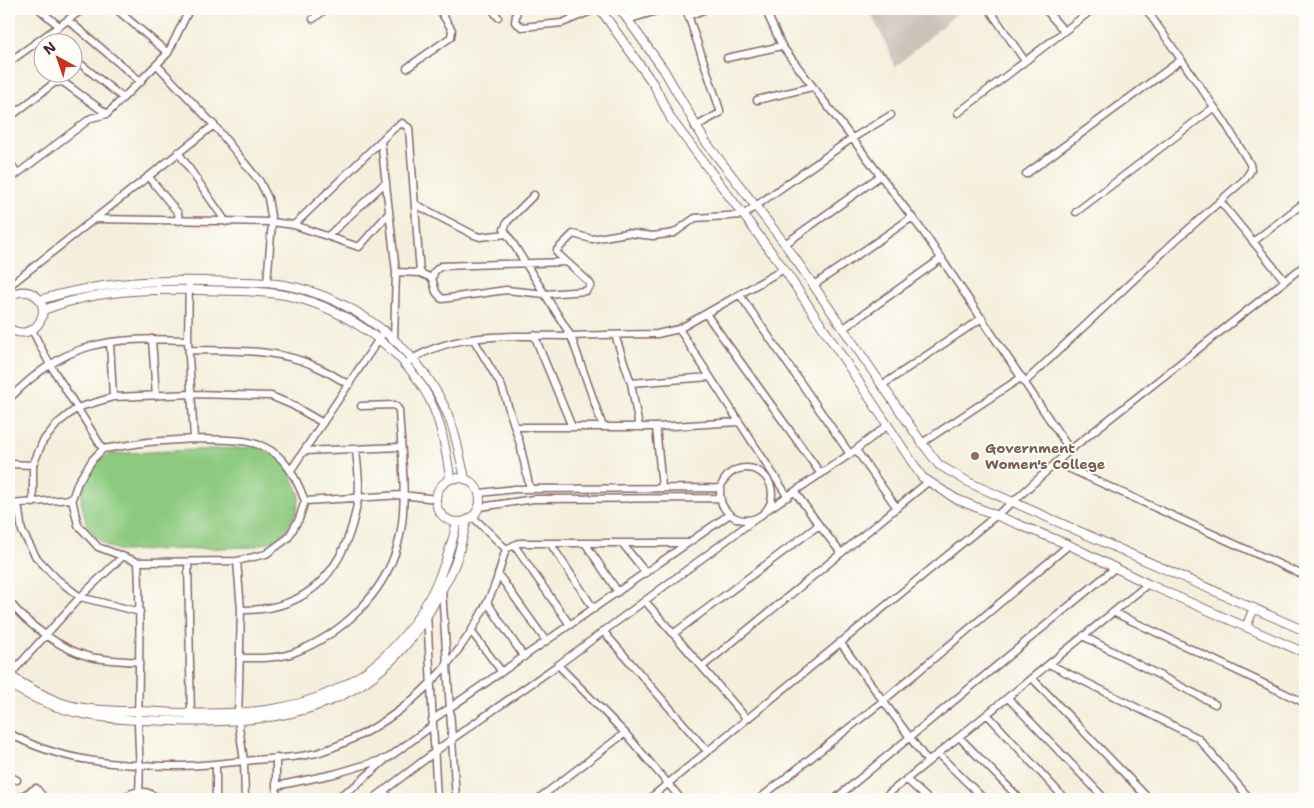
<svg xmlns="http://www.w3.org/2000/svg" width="1314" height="808" font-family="'Shantell Sans',sans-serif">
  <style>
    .industrial { fill: #ccc2b9 }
    .green { fill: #8dca7f; stroke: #6c7455 }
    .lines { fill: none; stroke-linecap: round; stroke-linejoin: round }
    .minor-casing { stroke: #866869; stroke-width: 9 }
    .tertiary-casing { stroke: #866869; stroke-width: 10 }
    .minor { stroke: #fff; stroke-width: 6 }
    .tertiary { stroke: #fff; stroke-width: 8 }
    .education-dot { fill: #8d6e63; stroke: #fdfcf7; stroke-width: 2 }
    .labels { text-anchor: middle; stroke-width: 4; stroke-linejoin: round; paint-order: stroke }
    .education-label { font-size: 14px; font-weight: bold; fill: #785e54; stroke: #fdfcf7; text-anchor: start }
  </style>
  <rect width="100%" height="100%" fill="#fdfcf7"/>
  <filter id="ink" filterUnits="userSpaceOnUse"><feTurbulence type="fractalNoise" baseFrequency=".02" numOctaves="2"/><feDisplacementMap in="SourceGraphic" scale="10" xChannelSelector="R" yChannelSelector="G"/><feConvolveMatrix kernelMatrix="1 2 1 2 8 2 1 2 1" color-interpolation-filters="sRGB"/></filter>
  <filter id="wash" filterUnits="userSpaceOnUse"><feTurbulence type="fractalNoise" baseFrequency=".0096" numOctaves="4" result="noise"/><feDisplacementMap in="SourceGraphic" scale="20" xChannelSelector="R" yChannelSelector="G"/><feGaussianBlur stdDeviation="1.12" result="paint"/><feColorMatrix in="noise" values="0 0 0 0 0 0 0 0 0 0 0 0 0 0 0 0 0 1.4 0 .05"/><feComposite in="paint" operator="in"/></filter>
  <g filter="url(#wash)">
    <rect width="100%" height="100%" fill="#f4efdc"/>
    <path class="industrial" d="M869,9H962L894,68L890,52Z"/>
    <path class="green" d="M258,447L284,460L299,493V500L296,514L285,532L273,541L252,547L121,551L107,546L95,536L86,523L81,501L83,487L88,474L97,462L109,454Z"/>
  </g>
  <g filter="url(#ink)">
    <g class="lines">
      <defs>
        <path id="minor" d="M39,9L59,26
          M116,9L168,53
          M492,9L498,17
          M517,9L515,22L522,27L562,23L596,9
          M686,9L720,110V113L695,127
          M765,9L782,46L924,233L1070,450
          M989,9L1025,61
          M1045,9L1064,31
          M688,16L706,9
          M313,19L326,9
          M68,20L141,82
          M627,20L663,9
          M72,57L123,98
          M727,58L782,46
          M9,62L83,9
          M157,65L214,125L260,182L268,198L272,222L267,283
          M407,68L451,37L452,30L439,9
          M757,100L812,87
          M958,113L1093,9
          M9,118L54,83L63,82L107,114
          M381,141L396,272L394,339
          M178,152L226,222
          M9,160L17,174
          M1026,174L1181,60
          M148,176L178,213L179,221
          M9,180L91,118L107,114L168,53L189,10
          M534,195L507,222L504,229L571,336L603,427
          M1220,201L1285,281
          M415,204L474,235L480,237L507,234
          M1076,212L1213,108
          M96,219L272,222L294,225L359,247L389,213
          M294,225L393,129L402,123L409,128L420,273
          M329,235L386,182
          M1253,242L1305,202
          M785,244L880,176
          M396,272L420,273L432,278L436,292L442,299L506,290L545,294L586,291L591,285L589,282L557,253V250L573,234L592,239L627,233L653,236L674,233L695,218L743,215L851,139L891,115
          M432,278L435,271L441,266L567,262
          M189,281L188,340L194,439
          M814,285L911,218
          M9,286L214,125
          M740,295L850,454
          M706,314L821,474
          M844,328L942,258
          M679,329L788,497
          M32,330L49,363L103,449
          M534,335L572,427
          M615,335L631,383L639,427
          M152,339L156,396
          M474,340L502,387L520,444L530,489
          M110,342L113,397
          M189,350C232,351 275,348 315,366C327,371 338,378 349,385
          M404,365C449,330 518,336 572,336C600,335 628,334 657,334L679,329L784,269
          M1025,382L1175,241L1245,179L1251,170L1250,164L1224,121L1146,9
          M631,383L710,377
          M881,386L982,318
          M9,399C67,340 109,337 188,340
          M515,427H656L739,422
          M656,427L662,488
          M194,439C254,440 281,437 305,501L299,519L288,538L266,554L237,561L138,562L98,547L78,525L72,499L78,482L93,459L103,449L148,442Z
          M922,443L1022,377
          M856,450L897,508
          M304,451L401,447
          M1057,463L1305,576
          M9,464L33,465
          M720 494a26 26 0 1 1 52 0a26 26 0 1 1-52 0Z
          M291,470L385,330
          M480,493L515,489L721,488
          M305,501L402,495L436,499
          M33,503V465L43,441L58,423L77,408L113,397L193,394L271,396L292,405L323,423
          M9,504L72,499
          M18,504L22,531L36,557L57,579L80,597L140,612
          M480,507L534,499L721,498
          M767,510L850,454L888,425
          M819,525L841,553
          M550,543L594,609
          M585,543L618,592
          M622,543L646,573
          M514,545L570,625
          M506,549L519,543H688
          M237,561L241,610L238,720L244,761L245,799
          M138,562C141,615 139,666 138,719C138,743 141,766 139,791
          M188,562L191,718
          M498,574L546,641
          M441,575L456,799
          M9,601C27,625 61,649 90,657C106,660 124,661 140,662
          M645,601L747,719
          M487,602L524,657
          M241,610C313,611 347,566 358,499C361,484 357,465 356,449
          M1113,612L1305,703
          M427,613L437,799
          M471,631L502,672
          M603,631L707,751
          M673,634L819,525L795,492
          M1083,636L1215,704
          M840,642L928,762
          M240,658C257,658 276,659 293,653C341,635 384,595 398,544C409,504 401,451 399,410L395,405L361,406
          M1049,664L1198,738L1250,799
          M558,665L758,517
          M702,667L928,482
          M9,676L80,597L121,558
          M1032,678L1149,799
          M1008,698L1105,799
          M987,714L1065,799
          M432,720L730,514
          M9,733C59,762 120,766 177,766C201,766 222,763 245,761C269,758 297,759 320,752C399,726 458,667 492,592C498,579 501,563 506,549L473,517
          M959,737L1020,799
          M938,754L984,799
          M9,776L17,780
          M906,779L928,799
          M276,786V758
          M384,791L389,799
          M17,799L36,788L45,799
          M123,799C135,788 147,790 159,799
          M216,799V765
          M277,799L276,786L334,774L388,758L432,726
          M334,799L355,786L385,760
          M373,799L452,739L558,665L625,733L681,799
          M538,799L625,733
          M649,799L1014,501L1070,450L1305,265
          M759,799L883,701L1069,545
          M835,799L1115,568
          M882,799L1148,584"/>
        <path id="tertiary" d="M600,9L654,85L671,119L784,269L922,477L956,499L1069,545L1148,584L1305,653
          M620,9L664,70L705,141L785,244L922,443L939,465L972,484L1305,631
          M9,296C16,292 23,290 31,293C58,306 34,346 9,328
          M40,300C94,283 148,280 205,281C231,282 258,281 284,285C352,297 414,344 444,406C455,428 459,454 465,478
          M43,310C96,290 143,289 199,290C229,291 261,290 290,296C347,309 411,353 434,409C443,431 447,455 450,478
          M436 500a22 22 0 1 1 44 0a22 22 0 1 1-44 0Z
          M1246,627L1254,608
          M9,675C24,685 42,695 59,702C89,713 128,710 160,712C195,714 231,715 266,710C372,696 434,623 457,522
          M9,684C66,719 107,719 172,721C287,725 379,709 437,598C444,586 452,573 456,561C461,548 463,533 467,520"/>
      </defs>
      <use href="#minor" class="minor-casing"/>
      <use href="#tertiary" class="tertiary-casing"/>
      <use href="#minor" class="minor"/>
      <use href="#tertiary" class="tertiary"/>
    </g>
  </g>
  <circle class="education-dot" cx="975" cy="456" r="5"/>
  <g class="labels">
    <g class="education-label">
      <text x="985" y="453">Government<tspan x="985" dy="16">Women's College</tspan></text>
    </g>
  </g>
  <rect width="1314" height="808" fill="none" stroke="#fdfcf7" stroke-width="30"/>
  <g transform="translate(58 58) rotate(320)"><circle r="24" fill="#fdfcf7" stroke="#b5a4a5"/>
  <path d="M0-4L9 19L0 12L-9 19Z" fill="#c8321e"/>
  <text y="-8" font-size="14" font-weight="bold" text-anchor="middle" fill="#4a1f2b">N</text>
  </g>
</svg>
